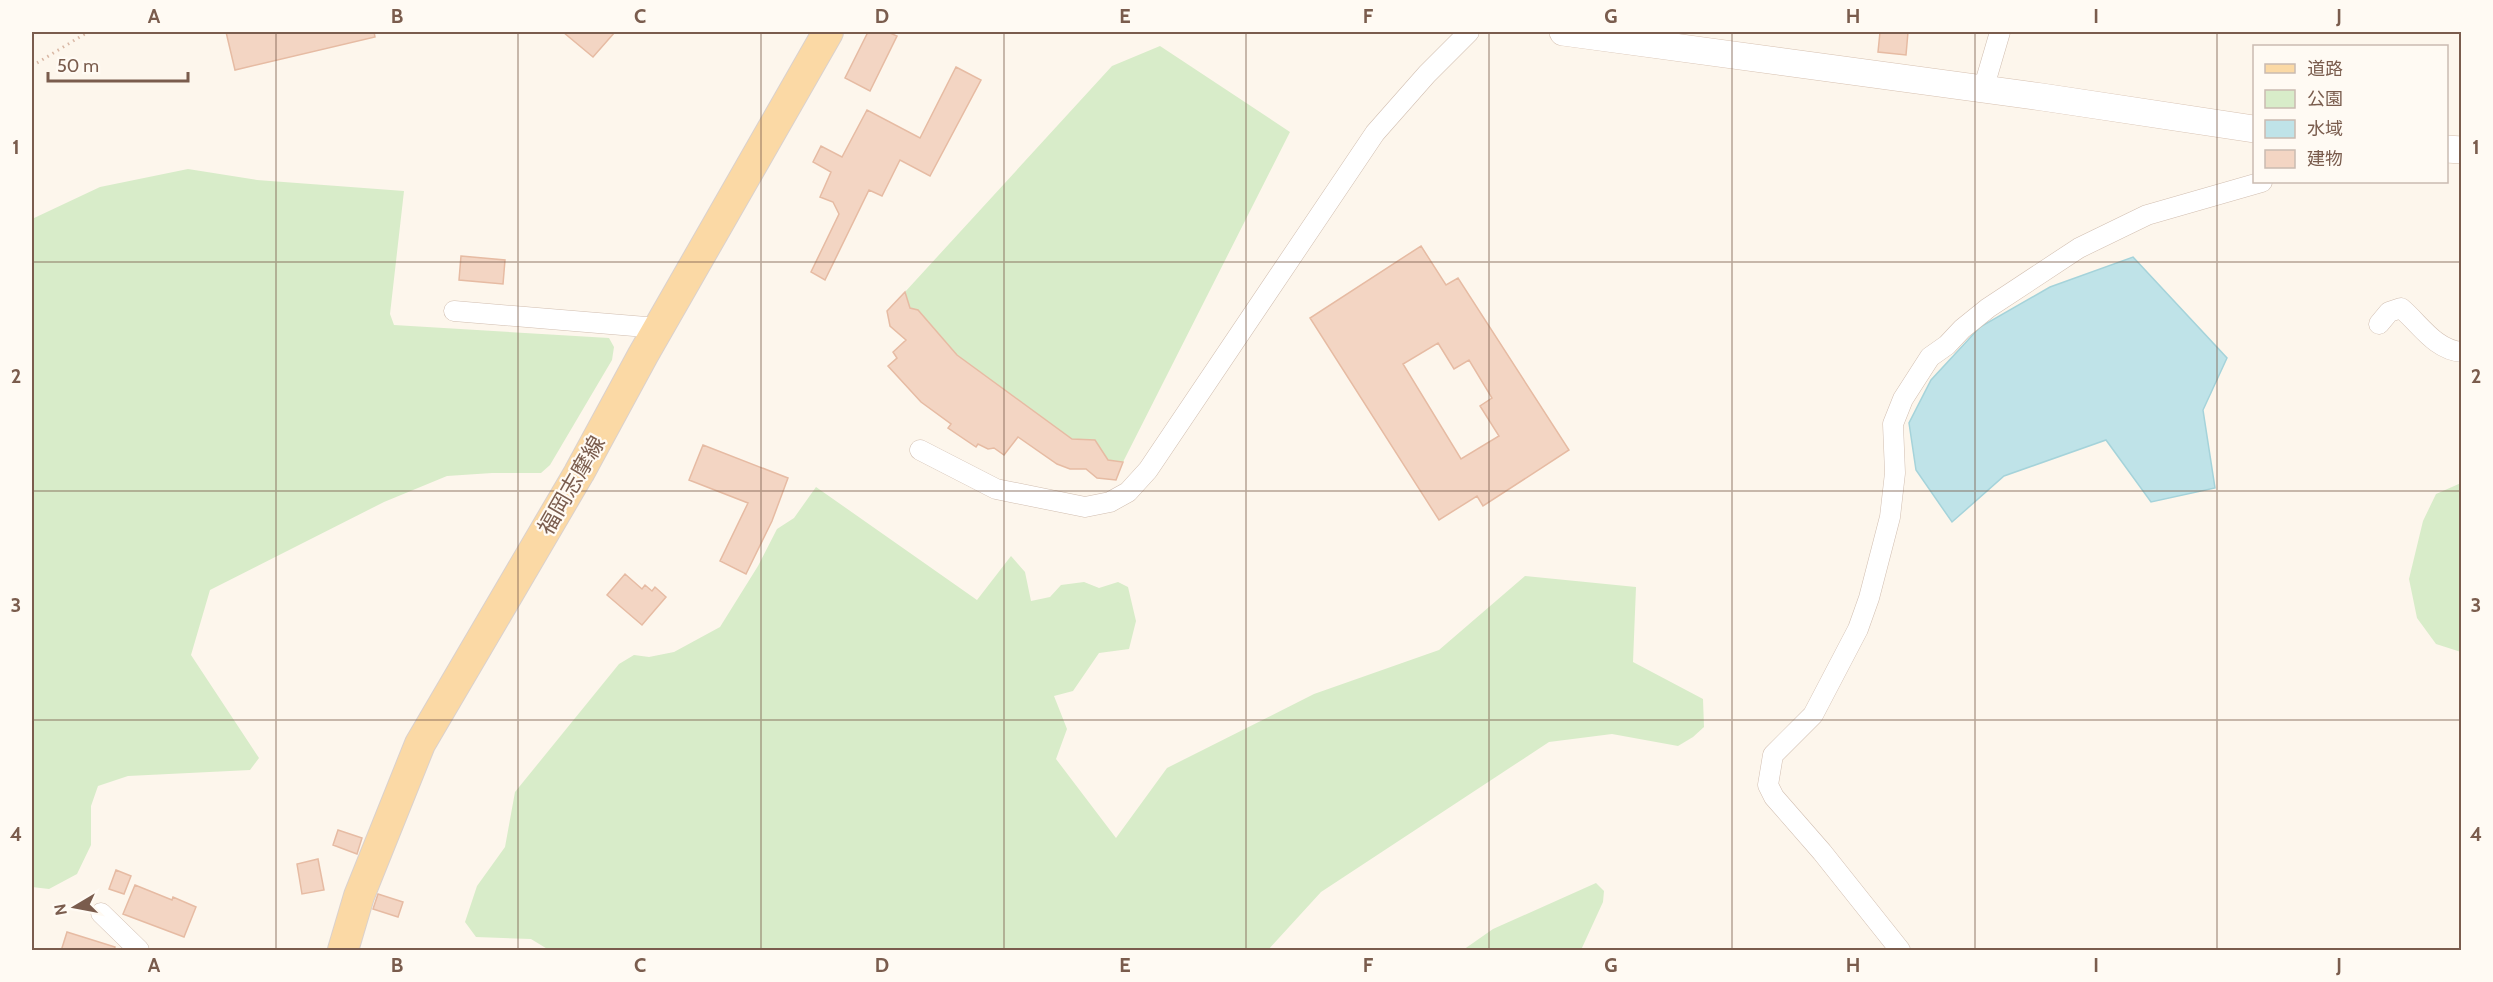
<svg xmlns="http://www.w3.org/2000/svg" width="2493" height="982" font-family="Cabin,'Noto Sans JP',sans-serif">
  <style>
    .green { fill: #d8ecc9 }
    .water { fill: #bfe3e8; stroke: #a5d3da; stroke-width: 1.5 }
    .building { fill: #f3d5c3; stroke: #e6bba3; stroke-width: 1.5; fill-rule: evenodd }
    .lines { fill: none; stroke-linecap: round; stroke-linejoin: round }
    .street-casing { stroke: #d1beb0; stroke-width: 21 }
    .secondary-casing { stroke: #d6c0b0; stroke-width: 28 }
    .primary-casing { stroke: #dad1cd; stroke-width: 32 }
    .path { stroke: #d9b8a5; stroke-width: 3; stroke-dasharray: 1.5 4.5; stroke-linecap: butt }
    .street { stroke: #fff; stroke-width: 20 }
    .secondary { stroke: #fff; stroke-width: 27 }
    .primary { stroke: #fbd9a5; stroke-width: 30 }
    .grid { fill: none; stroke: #7a5c4d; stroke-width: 1.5; stroke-opacity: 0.55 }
    .labels { text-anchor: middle; stroke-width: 4.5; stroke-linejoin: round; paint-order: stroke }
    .street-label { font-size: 22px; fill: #7a5c4d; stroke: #fffaf3 }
    .neatline { fill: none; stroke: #7a5c4d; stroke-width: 2 }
    .grid-label { font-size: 20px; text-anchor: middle; font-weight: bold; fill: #7a5c4d }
  </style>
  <rect width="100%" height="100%" fill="#fdf6ec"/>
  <path class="green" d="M1160,46L1290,132L1123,462L1108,460L1072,439L957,355L918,310L910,308L905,292L1112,66Z
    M188,169L257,180L404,191L390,314L394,325L609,338L614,347L612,360L550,465L541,473H492L447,476L384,502L210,590L191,655L259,758L250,770L128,776L98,786L91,806V845L77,874L49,889L32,887V219L100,187Z
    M2461,483V652L2436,644L2417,618L2409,579L2423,521L2436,494Z
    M816,487L977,600L1011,556L1025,572L1031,601L1050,597L1061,585L1084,582L1099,588L1118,582L1128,587L1136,621L1129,649L1099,653L1073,691L1054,696L1067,729L1056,759L1116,838L1167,768L1314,694L1439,650L1525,576L1636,587L1633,662L1703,699L1704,727L1693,737L1678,746L1612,734L1549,742L1321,892L1268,950H549L531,939L476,937L465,922L477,886L505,847L515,792L619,664L634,655L649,657L674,652L720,627L758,566L777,529L794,518Z
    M1596,883L1604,891L1603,902L1581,950H1463L1493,929Z"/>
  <path class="water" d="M2133,257L2227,358L2203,410L2215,488L2151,502L2106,440L2004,476L1952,522L1916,470L1909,423L1931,380L1980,327L2050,287Z"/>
  <path class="building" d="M226,32H374L375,37L235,70Z
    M563,32H615L593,57Z
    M868,32H888L897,36L870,91L845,78Z
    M1880,32H1908L1906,55L1878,52Z
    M956,67L981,80L930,176L900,160L882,196L869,190L825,280L811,272L839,214L833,202L820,197L831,172L813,162L821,146L842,157L867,110L920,138Z
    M1421,246L1446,285L1458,278L1569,450L1483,506L1477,496L1439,520L1310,318ZM1438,343L1454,369L1469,360L1492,398L1480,406L1499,436L1461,459L1403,364Z
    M461,256L505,260L503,284L459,280Z
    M905,292L910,308L918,310L957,355L1072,439L1095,440L1108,460L1123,462L1116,480L1097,478L1086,469H1070L1057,464L1018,437L1004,455L994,448L988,449L978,444L976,447L948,428L951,424L921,402L888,366L897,358L893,352L906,340L890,326L887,311Z
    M703,445L788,478L772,521L746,574L720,561L748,503L689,480Z
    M625,574L642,589L645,585L652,591L655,587L666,597L642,625L607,595Z
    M338,830L362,838L357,854L333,845Z
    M318,859L324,890L302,894L297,864Z
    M116,870L131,876L124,894L109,889Z
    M135,885L172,900L173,897L196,907L184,937L123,914Z
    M378,894L403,902L398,917L373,909Z
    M67,932L115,947L114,951H61Z"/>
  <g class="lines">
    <defs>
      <path id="street" d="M1983,90L2000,32
        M454,311L658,328
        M2379,324L2389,312L2401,308C2420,324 2435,350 2462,352
        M920,450L996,489L1085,507L1110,502L1128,492L1148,470L1375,133L1427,74L1469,32
        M101,913L139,950
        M1900,950L1822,852L1774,797L1768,785L1773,755L1813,715L1858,629L1869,598L1890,517L1895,473L1893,424L1903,399L1930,357L1947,345L1962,329L1988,308L2079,248L2147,215L2262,182"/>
      <path id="secondary" d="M1563,32L2042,97L2254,129
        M2446,149L2462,150"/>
      <path id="primary" d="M343,950L359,896L420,744L579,473L643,355L828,32"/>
    </defs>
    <use href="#street" class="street-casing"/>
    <use href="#secondary" class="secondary-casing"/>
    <use href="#primary" class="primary-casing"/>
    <path class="path" d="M32,66L88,32"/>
    <use href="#street" class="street"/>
    <use href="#secondary" class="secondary"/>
    <use href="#primary" class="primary"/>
  </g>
  <path class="grid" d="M276,32V950M518,32V950M761,32V950M1004,32V950M1246,32V950M1489,32V950M1732,32V950M1975,32V950M2217,32V950M32,262H2462M32,491H2462M32,720H2462"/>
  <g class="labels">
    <g class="street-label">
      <text transform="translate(571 485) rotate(-60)" y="8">福岡志摩線</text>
    </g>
  </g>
  <rect width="2493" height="982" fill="none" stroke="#fffaf3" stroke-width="66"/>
  <rect x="2253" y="45" width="195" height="138" fill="#fffaf3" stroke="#cabbb1" stroke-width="1.5"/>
  <rect x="2265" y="64" width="30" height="9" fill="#fbd9a5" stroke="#cabbb1" stroke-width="1.5"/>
  <text x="2307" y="75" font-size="18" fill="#7a5c4d">道路</text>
  <rect x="2265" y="90" width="30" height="18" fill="#d8ecc9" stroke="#cabbb1" stroke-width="1.5"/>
  <text x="2307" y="105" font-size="18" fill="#7a5c4d">公園</text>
  <rect x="2265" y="120" width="30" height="18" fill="#bfe3e8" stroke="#cabbb1" stroke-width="1.5"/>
  <text x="2307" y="135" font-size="18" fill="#7a5c4d">水域</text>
  <rect x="2265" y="150" width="30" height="18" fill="#f3d5c3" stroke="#cabbb1" stroke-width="1.5"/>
  <text x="2307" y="165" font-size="18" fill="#7a5c4d">建物</text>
  <g transform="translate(75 907) rotate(260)" stroke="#fffaf3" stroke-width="4.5" paint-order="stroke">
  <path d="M0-4.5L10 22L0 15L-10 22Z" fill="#7a5c4d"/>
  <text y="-9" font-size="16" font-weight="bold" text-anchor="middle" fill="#7a5c4d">N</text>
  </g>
  <path d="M48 72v9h140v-9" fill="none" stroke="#7a5c4d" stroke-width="3"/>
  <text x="57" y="72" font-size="18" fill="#7a5c4d" stroke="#fffaf3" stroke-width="4.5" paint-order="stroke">50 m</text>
  <rect x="33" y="33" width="2427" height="916" class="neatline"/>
  <g class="grid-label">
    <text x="154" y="23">A</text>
    <text x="397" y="23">B</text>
    <text x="640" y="23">C</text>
    <text x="882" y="23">D</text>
    <text x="1125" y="23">E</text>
    <text x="1368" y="23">F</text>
    <text x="1611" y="23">G</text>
    <text x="1853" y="23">H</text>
    <text x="2096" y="23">I</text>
    <text x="2339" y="23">J</text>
    <text x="16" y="154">1</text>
    <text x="2476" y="154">1</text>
    <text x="16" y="383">2</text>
    <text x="2476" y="383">2</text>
    <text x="16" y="612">3</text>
    <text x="2476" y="612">3</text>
    <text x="16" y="841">4</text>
    <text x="2476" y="841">4</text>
    <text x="154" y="972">A</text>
    <text x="397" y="972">B</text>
    <text x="640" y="972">C</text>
    <text x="882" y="972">D</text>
    <text x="1125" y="972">E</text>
    <text x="1368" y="972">F</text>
    <text x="1611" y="972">G</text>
    <text x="1853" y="972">H</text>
    <text x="2096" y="972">I</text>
    <text x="2339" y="972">J</text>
  </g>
</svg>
